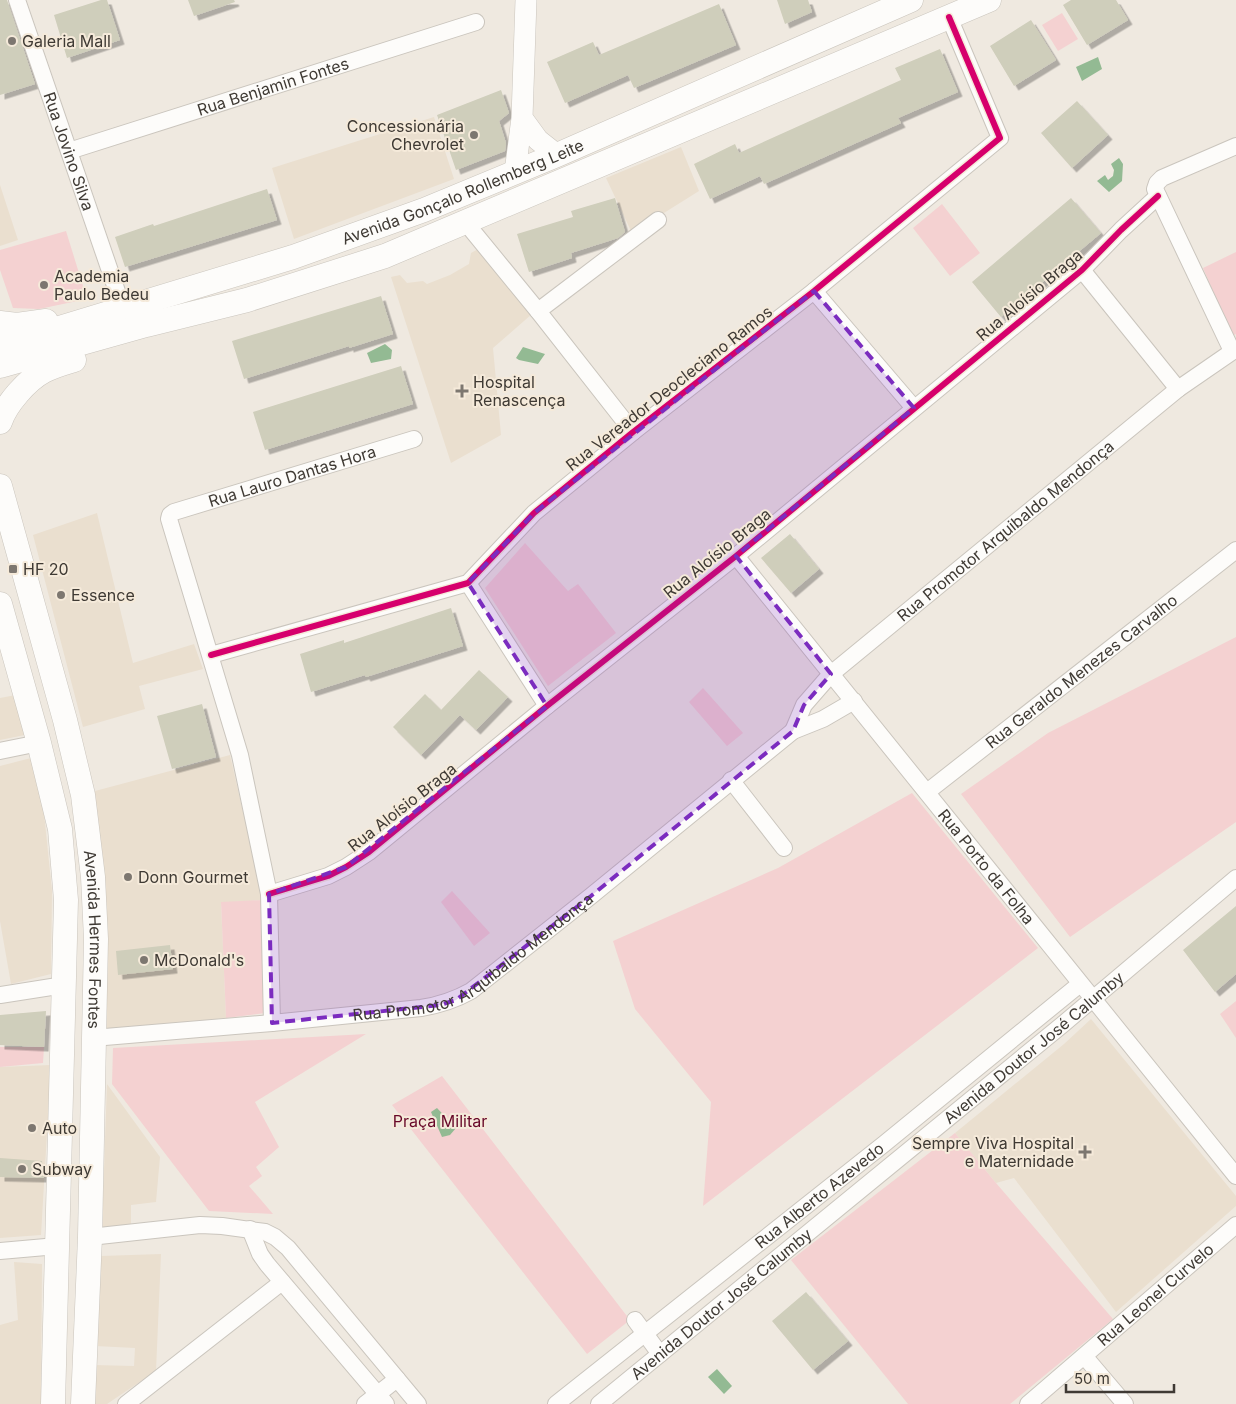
<svg xmlns="http://www.w3.org/2000/svg" width="1236" height="1404" font-family="Inter,sans-serif">
  <style>
    .built { fill: #eadfcf }
    .green { fill: #f4d1d1 }
    .water { fill: #93ba93 }
    .building { fill: #cfcebb; filter: url(#shadow) }
    .lines { fill: none; stroke-linecap: round; stroke-linejoin: round }
    .minor-casing { stroke: #cac5bd; stroke-width: 18 }
    .tertiary-casing { stroke: #cac5bd; stroke-width: 22 }
    .secondary-casing { stroke: #cac5bd; stroke-width: 25 }
    .minor { stroke: #fdfcfa; stroke-width: 16 }
    .tertiary { stroke: #fdfcfa; stroke-width: 21 }
    .secondary { stroke: #fdfcfa; stroke-width: 24 }
    .cycleway-casing { stroke: #f5eada; stroke-width: 9 }
    .cycleway { stroke: #d6006c; stroke-width: 6 }
    .marked { fill: #7b2cbf; fill-opacity: 0.2; stroke: #7b2cbf; stroke-width: 4; stroke-dasharray: 10 6; stroke-linejoin: round }
    .poi-dot { fill: #7d7770; stroke: #f5eada; stroke-width: 2 }
    .labels { text-anchor: middle; stroke-width: 4; stroke-linejoin: round; paint-order: stroke }
    .poi-label { font-size: 16px; fill: #3f3a34; stroke: #f5eada; text-anchor: start }
    .street-label { font-size: 16px; fill: #3f3a34; stroke: #f5eada }
    .park-label { font-size: 16px; fill: #670728; stroke: #f5eada }
  </style>
  <defs>
    <filter id="shadow"><feDropShadow dx="4.5" dy="4.5" stdDeviation="0" flood-color="#0004"/></filter>
  </defs>
  <rect width="100%" height="100%" fill="#efe9e0"/>
  <path class="built" d="M434,117L454,179L294,239L272,168Z
    M681,147L699,191L632,233L606,178Z
    M0,185L18,240L0,246Z
    M480,248L532,314L493,348L501,435L451,463L391,277L400,275L407,283L423,281L427,284L450,275L469,264L471,253Z
    M97,513L133,663L194,644L203,669L139,686L145,709L83,727L33,535Z
    M16,695L25,735L0,740V698Z
    M230,755L263,900L221,903L226,1018L102,1030L95,791Z
    M31,758L44,813L52,891L51,974L11,984L0,921V766Z
    M1091,1019L1236,1196V1206L1116,1312L1014,1178L996,1183L955,1133L1064,1044Z
    M51,1065L41,1235L0,1238V1067Z
    M107,1084L160,1157L156,1202L131,1205V1226L102,1228Z
    M161,1254L156,1371L107,1404H94L93,1365L134,1366L135,1348L95,1346L101,1256Z
    M14,1262L42,1264L41,1404H0V1325L18,1320Z"/>
  <path class="green" d="M1062,13L1078,39L1058,51L1042,25Z
    M942,204L980,253L950,276L913,228Z
    M66,231L87,299L39,309L13,308L0,270V250Z
    M1236,252V334L1232,336L1203,268Z
    M525,543L568,591L578,584L616,633L548,686L485,588Z
    M1236,637V822L1070,937L961,794L1048,733Z
    M703,688L743,733L727,746L689,702Z
    M912,793L1038,948L703,1206L711,1102L635,1009L613,941L778,868Z
    M452,891L490,933L474,946L441,902Z
    M263,900L265,1013L226,1018L221,902Z
    M1236,1001V1038L1220,1014Z
    M366,1034L255,1102L279,1147L256,1167L262,1176L249,1186L273,1214L209,1211L112,1084L113,1048Z
    M0,1047H44L43,1063L0,1067Z
    M442,1076L630,1320L587,1354L392,1105Z
    M955,1133L996,1183L1113,1319L1010,1404H908L791,1260Z"/>
  <path class="water" d="M1098,57L1102,69L1082,81L1076,67Z
    M1119,158L1123,164L1122,181L1109,192L1097,181L1105,175L1108,180L1113,176L1114,170L1111,164Z
    M385,344L392,350L391,359L371,363L367,353Z
    M523,347L545,354L538,364L519,360L516,358Z
    M437,1108L456,1128L450,1135L442,1137L431,1112Z
    M717,1369L732,1386L724,1394L708,1377Z"/>
  <path class="building" d="M0,0H7L35,84L0,95Z
    M101,0H107L120,40L67,58L54,15Z
    M188,0H234L235,2L194,16Z
    M777,0H808L812,12L785,24Z
    M1071,0H1116L1128,20L1087,45L1063,5Z
    M719,4L736,45L634,88L628,75L565,103L547,62L593,42L599,55Z
    M1031,20L1056,60L1014,86L990,46Z
    M940,49L958,92L898,118L901,123L764,184L760,176L710,199L694,164L735,144L739,153L901,80L895,68Z
    M501,90L509,113L499,121L506,143L505,151L456,170L437,115Z
    M1077,101L1108,135L1072,168L1041,133Z
    M267,189L277,220L125,267L115,237L153,224L154,226Z
    M615,198L625,232L618,238L571,253L572,258L529,272L517,234L573,217L571,211Z
    M1071,198L1101,233L1001,317L972,282Z
    M381,296L393,334L349,348V346L244,379L232,341Z
    M401,366L413,404L265,450L253,412Z
    M790,534L819,569L791,593L761,558Z
    M451,608L463,646L366,677L365,675L311,692L300,654L344,640V643Z
    M479,670L508,697L476,730L460,715L421,755L393,727L425,694L441,710Z
    M202,704L216,757L172,769L157,716Z
    M1236,906V974L1215,992L1183,950Z
    M170,945L173,969L118,975L116,951Z
    M46,1011L44,1047L0,1045V1015Z
    M0,1158L42,1161L44,1178L0,1177Z
    M806,1292L848,1341L813,1370L772,1321Z"/>
  <g class="lines">
    <defs>
      <g id="minor">
        <path id="s1" d="M17,0L121,303"/>
        <path id="s2" d="M69,151L476,22"/>
        <path d="M466,223L538,311L633,432"/>
        <path d="M1082,270L1178,389"/>
        <path d="M814,291L914,408"/>
        <path d="M538,311L658,220"/>
        <path d="M1232,351L1155,189L1157,183L1162,178L1236,146"/>
        <path id="s3" d="M736,556L1236,1176"/>
        <path d="M468,583L547,706"/>
        <path d="M211,655L468,583L534,513L633,432L814,291L1000,138L949,17"/>
        <path id="s4" d="M793,731L804,705L831,674L1178,389L1236,349"/>
        <path d="M0,751L39,743"/>
        <path d="M731,780L784,848"/>
        <path id="s5" d="M927,792L1236,550"/>
        <path d="M269,894L328,876L346,867L369,852L547,706L736,556L1082,270L1121,230L1158,196"/>
        <path d="M0,995L64,985"/>
        <path id="s6" d="M272,1023L269,894L240,755L169,519L170,515L174,512L414,439"/>
        <path id="s7" d="M93,1038L272,1023L421,1008C440,1005 455,1000 471,991L591,896L793,731L823,719L854,701"/>
        <path d="M250,1229L260,1254L267,1264L386,1404"/>
        <path d="M90,1237L200,1225L222,1226L265,1232L275,1237L288,1248L418,1404"/>
        <path d="M0,1251L57,1246"/>
        <path d="M635,1320L660,1354"/>
        <path d="M1085,1357L1125,1404"/>
        <path d="M126,1404L282,1282"/>
        <path d="M365,1404L397,1379"/>
        <path id="s8" d="M556,1404L884,1144L1080,984"/>
        <path id="s9" d="M599,1404L1062,1025L1236,878"/>
        <path id="s10" d="M1028,1404L1236,1225"/>
      </g>
      <path id="tertiary" d="M522,118L538,140L557,155
        M515,172L522,118L526,0"/>
      <g id="secondary">
        <path d="M0,323L17,325L46,321"/>
        <path id="s11" d="M0,346L293,257L424,210L557,155L911,0"/>
        <path d="M0,366L146,325L247,300L385,256L989,0"/>
        <path d="M0,422C6,404 27,380 44,371C53,366 64,363 74,360"/>
        <path id="s12" d="M0,486L65,720L83,795L93,877L96,939L90,1237L83,1404"/>
        <path d="M0,604L39,743L60,829L66,900L53,1404"/>
      </g>
    </defs>
    <use href="#minor" class="minor-casing"/>
    <use href="#tertiary" class="tertiary-casing"/>
    <use href="#secondary" class="secondary-casing"/>
    <use href="#minor" class="minor"/>
    <use href="#tertiary" class="tertiary"/>
    <use href="#secondary" class="secondary"/>
    <defs>
      <path id="cycleway" d="M211,655L468,583L534,513L633,432L814,291L1000,138L949,17
        M269,894L328,876L346,867L369,852L547,706L736,556L1082,270L1121,230L1158,196"/>
    </defs>
    <use href="#cycleway" class="cycleway-casing"/>
    <use href="#cycleway" class="cycleway"/>
  </g>
  <path class="marked" d="M814,291L914,408L736,556L831,674L804,705L793,731L591,896L456,1000L440,1005L272,1023L269,894L346,867L547,706L468,583L534,513Z"/>
  <g class="poi-dot">
    <circle cx="12" cy="41" r="5"/>
    <circle cx="474" cy="135" r="5"/>
    <circle cx="44" cy="285" r="5"/>
    <path d="M459.5 383.5h5v5h5v5h-5v5h-5v-5h-5v-5h5z"/>
    <rect x="8" y="564" width="10" height="10" rx="2.5"/>
    <circle cx="61" cy="595" r="5"/>
    <circle cx="128" cy="877" r="5"/>
    <circle cx="144" cy="960" r="5"/>
    <circle cx="32" cy="1128" r="5"/>
    <path d="M1082.5 1144.5h5v5h5v5h-5v5h-5v-5h-5v-5h5z"/>
    <circle cx="22" cy="1169" r="5"/>
  </g>
  <g class="labels">
    <g class="poi-label">
      <text x="22" y="47">Galeria Mall</text>
      <text x="464" y="132" text-anchor="end">Concessionária<tspan x="464" dy="18">Chevrolet</tspan></text>
      <text x="54" y="282">Academia<tspan x="54" dy="18">Paulo Bedeu</tspan></text>
      <text x="473" y="388">Hospital<tspan x="473" dy="18">Renascença</tspan></text>
      <text x="23" y="575">HF 20</text>
      <text x="71" y="601">Essence</text>
      <text x="138" y="883">Donn Gourmet</text>
      <text x="154" y="966">McDonald's</text>
      <text x="42" y="1134">Auto</text>
      <text x="1074" y="1149" text-anchor="end">Sempre Viva Hospital<tspan x="1074" dy="18">e Maternidade</tspan></text>
      <text x="32" y="1175">Subway</text>
    </g>
    <g class="street-label">
      <text dy="6" stroke="none"><textPath href="#s2" startOffset="214">Rua Benjamin Fontes</textPath></text>
      <text dy="6" stroke="none"><textPath href="#s1" startOffset="160">Rua Jovino Silva</textPath></text>
      <text dy="6" stroke="none"><textPath href="#s11" startOffset="488">Avenida Gonçalo Rollemberg Leite</textPath></text>
      <text transform="translate(1029 295) rotate(-40)" y="6">Rua Aloísio Braga</text>
      <text transform="translate(669 388) rotate(-38)" y="6">Rua Vereador Deocleciano Ramos</text>
      <text dy="6" stroke="none"><textPath href="#s6" startOffset="650">Rua Lauro Dantas Hora</textPath></text>
      <text dy="6" stroke="none"><textPath href="#s4" startOffset="295">Rua Promotor Arquibaldo Mendonça</textPath></text>
      <text transform="translate(717 553) rotate(-39)" y="6">Rua Aloísio Braga</text>
      <text dy="6" stroke="none"><textPath href="#s5" startOffset="196">Rua Geraldo Menezes Carvalho</textPath></text>
      <text transform="translate(402 807) rotate(-38)" y="6">Rua Aloísio Braga</text>
      <text dy="6" stroke="none"><textPath href="#s3" startOffset="399">Rua Porto da Folha</textPath></text>
      <text dy="6" stroke="none"><textPath href="#s12" startOffset="465">Avenida Hermes Fontes</textPath></text>
      <text dy="6" stroke="none"><textPath href="#s7" startOffset="398">Rua Promotor Arquibaldo Mendonça</textPath></text>
      <text dy="6" stroke="none"><textPath href="#s9" startOffset="562">Avenida Doutor José Calumby</textPath></text>
      <text dy="6" stroke="none"><textPath href="#s8" startOffset="336">Rua Alberto Azevedo</textPath></text>
      <text dy="6" stroke="none"><textPath href="#s10" startOffset="168">Rua Leonel Curvelo</textPath></text>
      <text dy="6" stroke="none"><textPath href="#s9" startOffset="158">Avenida Doutor José Calumby</textPath></text>
    </g>
    <g class="park-label">
      <text x="440" y="1127">Praça Militar</text>
    </g>
  </g>
  <path d="M1066 1384v8h108v-8" fill="none" stroke="#3f3a34" stroke-width="2.5"/>
  <text x="1074" y="1384" font-size="15" fill="#3f3a34" stroke="#f5eada" stroke-width="4" paint-order="stroke">50 m</text>
</svg>
